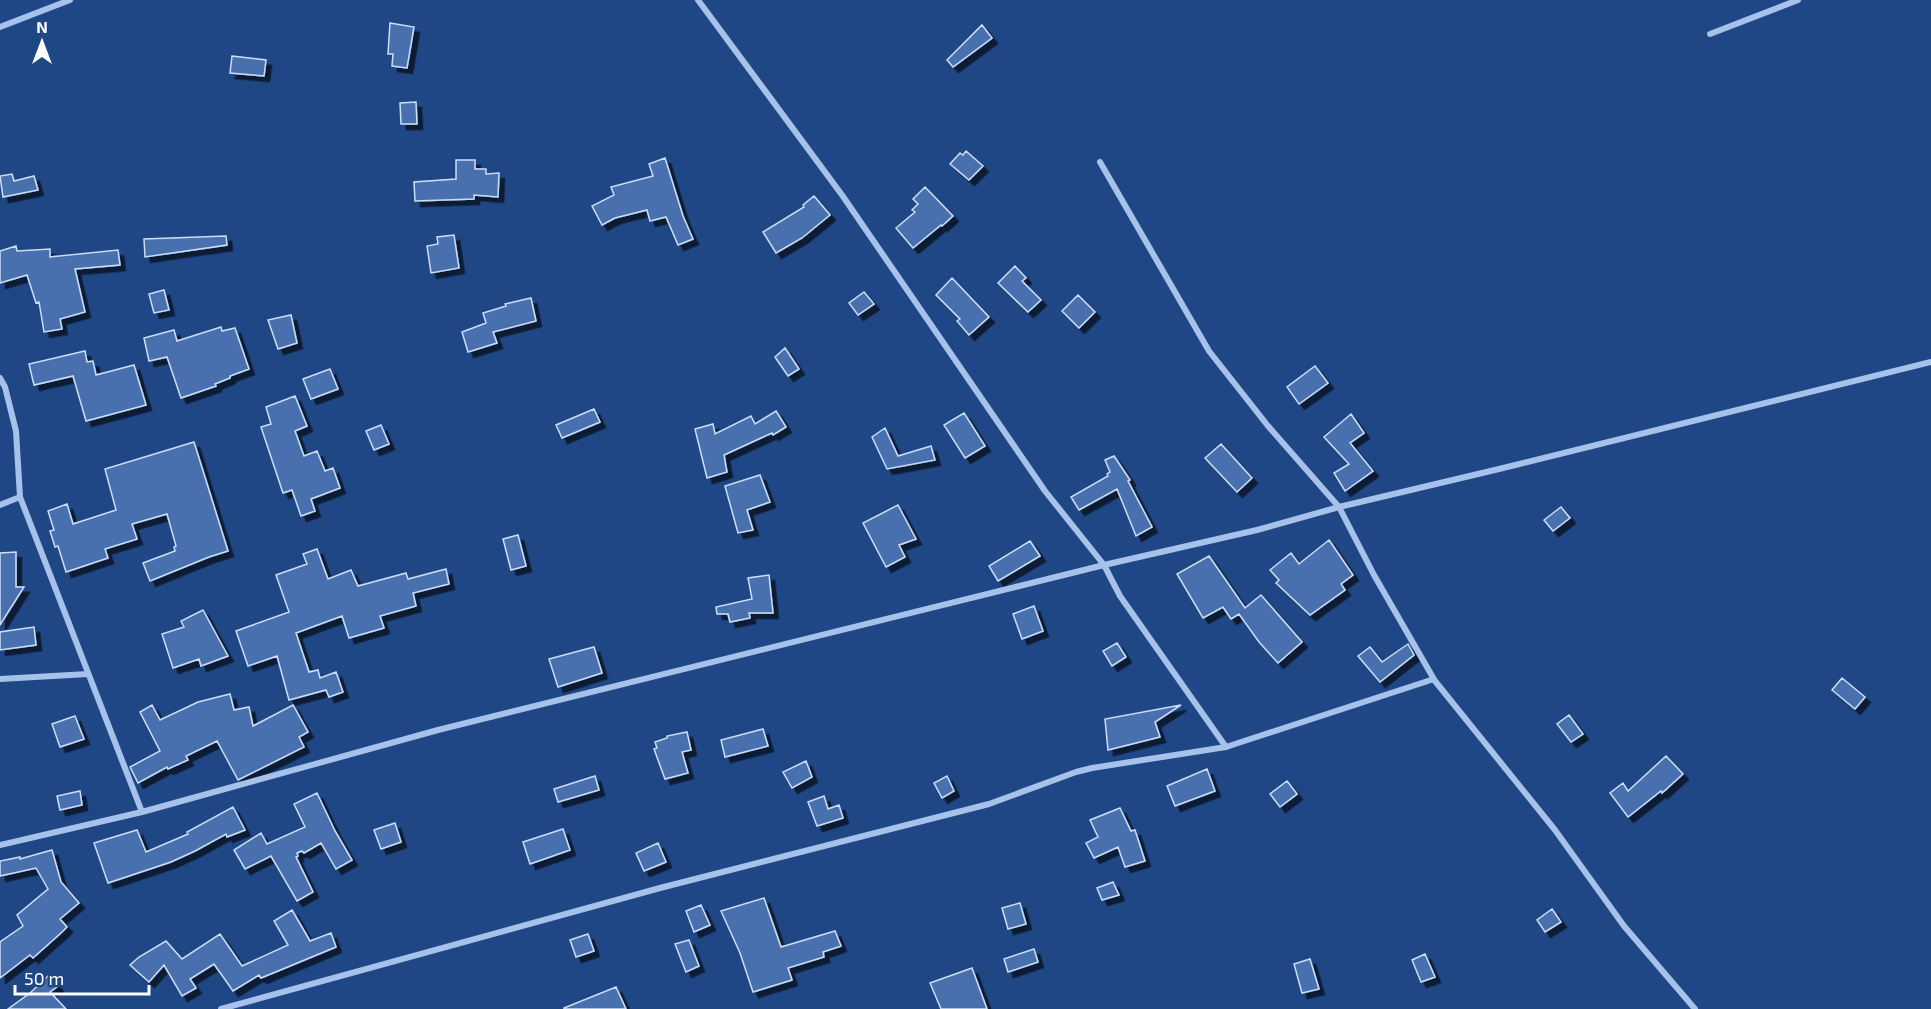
<svg xmlns="http://www.w3.org/2000/svg" width="1931" height="1009" font-family="'Exo 2',sans-serif">
  <style>
    .building { fill: #4870ae; stroke: #ccdef7; stroke-width: 1.5; filter: url(#shadow) }
    .lines { fill: none; stroke-linecap: round; stroke-linejoin: round }
    .street { stroke: #a7c2ea; stroke-width: 6 }
  </style>
  <defs>
    <filter id="shadow"><feDropShadow dx="5.5" dy="5.5" stdDeviation="0" flood-color="#0009"/></filter>
  </defs>
  <rect width="100%" height="100%" fill="#1f4785"/>
  <path class="building" d="M390,23L414,27L407,68L392,66L393,54H388Z
    M982,25L992,38L953,67L947,60Z
    M232,56L266,60L264,76L230,73Z
    M416,102L417,124H401L400,103Z
    M966,151L983,166L969,180L950,164L960,153L963,155Z
    M665,158L683,216L693,239L678,245L666,217L650,221L647,210L615,218L602,225L592,206L614,195L611,187L653,176L649,164Z
    M456,160H475V169H486V174L499,173L498,197L474,195V199L415,201L414,182L456,179Z
    M12,174L14,181L34,176L38,190L3,197L0,176Z
    M925,187L953,216L942,226L941,225L913,248L896,228L915,212L912,210L918,204L913,199Z
    M814,196L830,215L802,238L776,253L763,232L804,207L803,205Z
    M454,235L459,268L431,273L427,246L438,244L437,237Z
    M226,236L227,245L145,257L144,239Z
    M16,246L17,251L50,249V257L118,250L120,265L75,269L85,312L60,319L62,329L44,332L39,302L36,303L27,275L0,283V251Z
    M1015,266L1026,278L1022,281L1041,300L1028,312L998,283Z
    M952,278L989,317L969,335L957,321L960,319L936,295Z
    M164,290L169,310L154,313L149,294Z
    M864,292L874,304L858,315L849,303Z
    M1078,295L1095,312L1079,328L1062,311Z
    M531,298L536,321L493,332L497,343L468,352L462,332L486,323L483,313L506,306L505,304Z
    M291,315L297,343L278,349L268,320Z
    M221,327L222,331L235,328L249,369L230,376V378L215,384L216,386L181,398L167,357L149,361L144,338L174,330L177,341Z
    M785,348L799,369L788,376L775,357Z
    M85,351L87,362L93,361L96,375L134,365L146,405L86,421L73,376L34,385L29,364Z
    M1315,366L1328,383L1299,404L1287,387Z
    M330,369L338,389L311,399L303,379Z
    M295,396L307,426L295,431L304,456L317,451L325,471L333,468L340,488L311,499L315,511L301,516L292,490L283,493L261,427L271,424L266,407Z
    M594,409L600,422L562,438L556,425Z
    M776,411L786,427L773,435L772,433L724,455L727,472L707,478L695,429L713,424L715,434L751,416L755,424Z
    M964,413L985,446L965,458L944,425Z
    M1351,414L1364,433L1350,443L1373,471L1345,491L1334,473L1349,464L1324,437Z
    M381,425L389,444L374,450L366,431Z
    M885,428L898,456L931,446L935,460L887,469L872,437Z
    M194,442L228,551L209,557L150,581L143,563L175,551L174,547L176,546L167,514L132,524L137,539L105,549L108,558L66,572L58,546L55,547L50,531L54,530L48,511L67,504L73,524L116,510L105,469Z
    M1221,444L1252,478L1237,492L1205,458Z
    M1114,456L1130,480L1128,481L1152,527L1136,536L1117,489L1079,510L1071,497L1108,476L1107,474L1110,472L1105,460Z
    M760,475L770,502L747,510L753,530L738,533L725,486Z
    M898,505L916,539L899,545L905,557L886,567L863,523Z
    M1561,507L1570,518L1553,531L1544,520Z
    M518,535L526,566L511,570L503,539Z
    M1329,540L1353,575L1341,584L1345,590L1310,615L1276,583L1279,580L1270,570L1291,553L1299,564Z
    M1030,541L1040,556L998,581L989,566Z
    M317,549L328,579L351,570L358,586L406,573L408,579L446,569L449,584L413,593L416,606L380,616L384,628L349,638L342,616L296,633L309,672L318,670L320,678L336,672L343,692L329,697L326,690L289,700L277,656L248,666L236,631L289,612L276,575L307,564L303,554Z
    M16,552V587H24L0,625V553Z
    M1209,556L1245,608L1261,595L1302,642L1278,663L1259,642L1239,614L1231,619L1223,607L1203,618L1177,574Z
    M769,575L773,613H749L750,618L730,622L728,614H717L716,607L752,599L748,578Z
    M1034,606L1043,631L1022,639L1013,614Z
    M203,610L228,656L201,666L199,659L173,668L162,634L184,627L181,621Z
    M34,627L36,645L0,650V632Z
    M1117,643L1126,657L1112,666L1103,651Z
    M1408,644L1414,655L1380,682L1358,656L1370,647L1382,662Z
    M594,647L602,673L558,687L549,659Z
    M1842,678L1865,697L1855,709L1832,690Z
    M230,694L234,710L249,707L253,726L293,705L308,732L299,737L304,747L238,780L217,741L186,756L188,760L168,769L167,767L138,783L130,767L160,751L140,712L152,705L160,720L198,702Z
    M1181,705L1155,722L1160,737L1108,750L1105,719Z
    M1569,715L1583,734L1571,742L1557,724Z
    M75,716L84,739L60,747L52,724Z
    M763,729L768,746L725,757L721,740Z
    M687,732L691,750L682,752L688,773L665,779L654,749L657,748L655,742L667,738V736Z
    M1666,756L1683,774L1662,793L1661,791L1628,817L1610,793L1623,783L1628,791Z
    M806,761L812,777L792,788L783,772Z
    M1207,769L1215,791L1175,806L1167,786Z
    M595,776L599,790L558,802L554,789Z
    M947,776L954,791L942,798L934,783Z
    M1287,781L1297,794L1280,807L1270,794Z
    M80,791L82,805L60,810L57,796Z
    M317,793L335,831L352,860L336,869L321,843L304,853L302,851L297,853L298,856L296,857L313,892L297,901L271,856L245,869L234,850L261,833L267,844L305,827L294,804Z
    M824,796L828,809L839,805L843,818L817,826L808,802Z
    M233,807L245,830L227,837L226,834L195,851L171,862L108,883L94,843L137,830L146,852L188,834L187,832Z
    M1120,808L1131,831L1135,830L1145,861L1125,867L1118,847L1094,858L1086,843L1098,837L1090,820Z
    M395,823L401,842L381,849L374,830Z
    M563,829L570,850L530,864L523,842Z
    M658,843L666,862L644,871L636,853Z
    M52,850L61,882L79,903L60,919L67,927L61,933L33,958L30,955L0,978V942L23,926L17,915L48,889L36,868L0,876V861L20,857V859Z
    M1113,882L1119,895L1102,900L1097,888Z
    M764,898L781,947L835,931L841,946L823,952L824,957L788,968L792,980L753,992L740,953L721,911Z
    M1020,903L1026,924L1008,929L1002,908Z
    M701,905L710,925L694,932L686,911Z
    M1552,909L1561,922L1545,932L1537,920Z
    M292,910L310,941L331,933L336,947L261,978L259,975L233,991L214,964L190,979L196,988L182,996L164,965L149,982L130,965L139,957L166,941L182,959L220,934L242,966L288,945L274,921Z
    M588,934L594,951L576,957L570,940Z
    M689,940L699,966L686,972L675,944Z
    M1034,949L1038,962L1008,972L1004,959Z
    M1425,954L1435,977L1421,982L1412,960Z
    M1310,959L1319,989L1302,993L1294,964Z
    M972,968L987,1009H941L930,983Z
    M49,975L58,986L50,992L66,1009H8L30,993Z
    M616,987L626,1009H564V1008Z"/>
  <g class="lines">
    <path class="street" d="M698,0L842,195L1045,491L1104,565L1120,596L1226,747
      M0,27L70,0
      M1710,34L1798,0
      M1100,162L1209,351L1268,426L1339,507L1374,575L1435,681L1555,830L1624,926L1695,1009
      M0,378L5,387L16,431L20,497L142,812
      M0,505L20,497
      M0,679L88,674
      M0,845L142,812L438,730L1104,565L1257,530L1339,507L1499,469L1931,362
      M221,1009L660,888L989,804L1076,772L1092,768L1226,747L1434,679"/>
  </g>
  <g transform="translate(42 42)" stroke="#1f4785" stroke-width="4.5" paint-order="stroke">
  <path d="M0-4.5L10 22L0 15L-10 22Z" fill="#ffffff"/>
  <text y="-9" font-size="16" font-weight="bold" text-anchor="middle" fill="#ffffff">N</text>
  </g>
  <path d="M15 985v9h134v-9" fill="none" stroke="#ffffff" stroke-width="3"/>
  <text x="24" y="985" font-size="18" fill="#ffffff" stroke="#1f4785" stroke-width="4.5" paint-order="stroke">50 m</text>
</svg>
